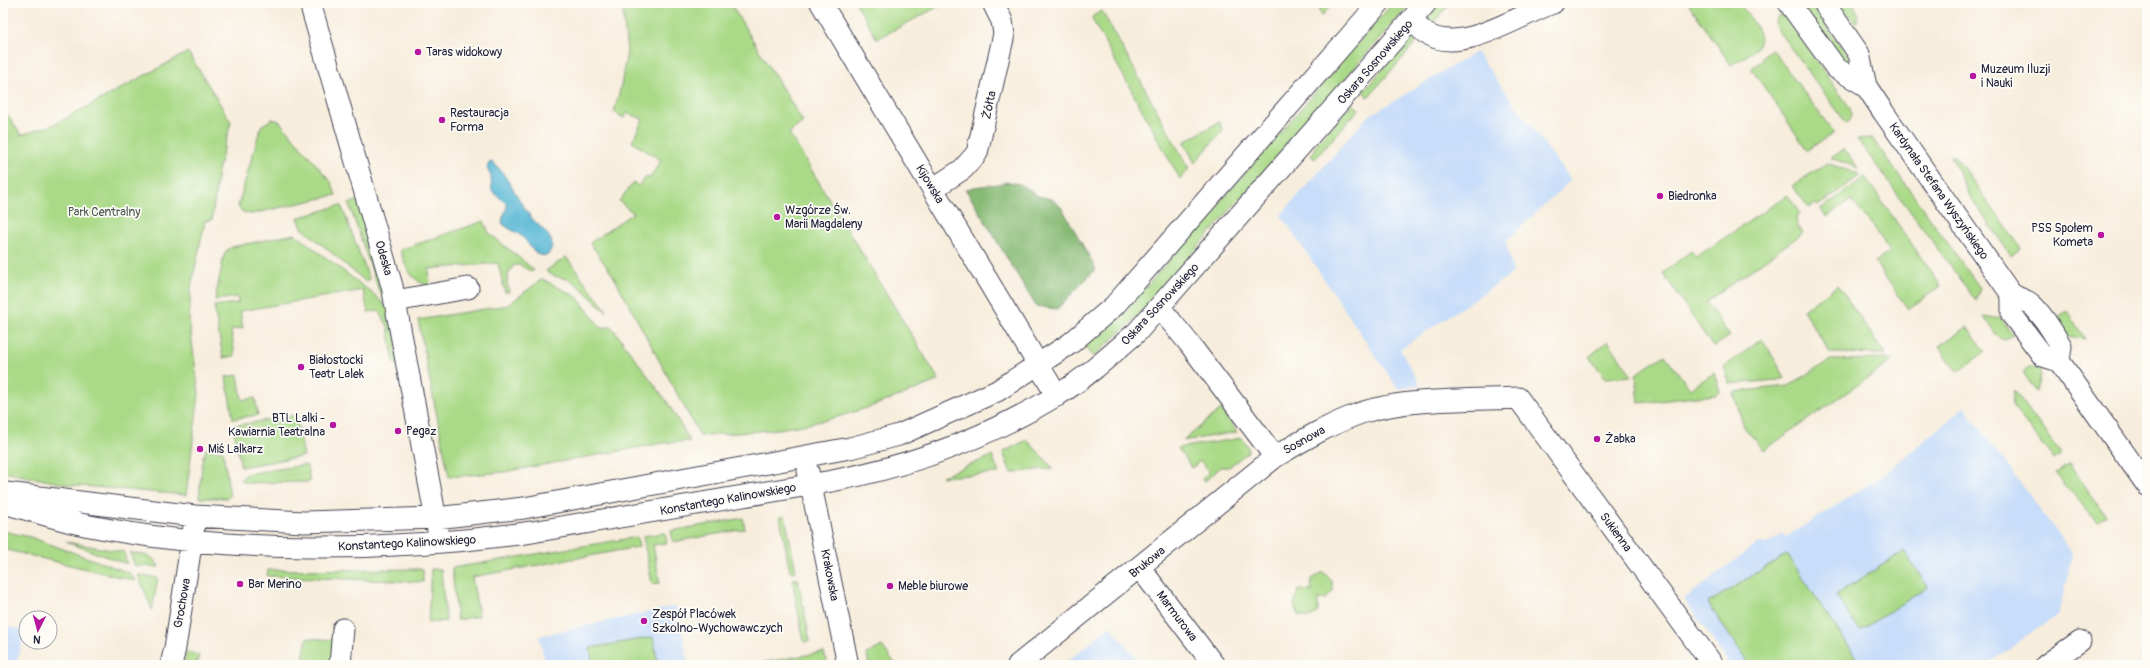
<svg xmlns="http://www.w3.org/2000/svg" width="2150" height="668" font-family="Pangolin,sans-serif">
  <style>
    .built { fill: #c7ddf9 }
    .green { fill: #aada88; stroke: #667e62 }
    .forest { fill: #87ba74; stroke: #546e58 }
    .water { fill: #57b7d5; stroke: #3c6c88 }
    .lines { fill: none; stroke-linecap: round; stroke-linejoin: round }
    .minor-casing { stroke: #424053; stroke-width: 23 }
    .minor { stroke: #fff; stroke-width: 21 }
    .poi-dot { fill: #b5179e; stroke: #fdfcf7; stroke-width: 1.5 }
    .labels { text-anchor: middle; stroke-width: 3.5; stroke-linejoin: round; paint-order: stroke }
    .poi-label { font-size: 12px; fill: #22223b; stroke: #fdfcf7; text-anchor: start }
    .street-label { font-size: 12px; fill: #22223b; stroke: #fdfcf7 }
    .park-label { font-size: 12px; fill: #4b5952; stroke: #fdfcf7 }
  </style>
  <rect width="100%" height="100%" fill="#fdfcf7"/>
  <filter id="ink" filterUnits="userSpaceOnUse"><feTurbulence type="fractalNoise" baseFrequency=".025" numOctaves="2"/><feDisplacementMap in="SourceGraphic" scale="8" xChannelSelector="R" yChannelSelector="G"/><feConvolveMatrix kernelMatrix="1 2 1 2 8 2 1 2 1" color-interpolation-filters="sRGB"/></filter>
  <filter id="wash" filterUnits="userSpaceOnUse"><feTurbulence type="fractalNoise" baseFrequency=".012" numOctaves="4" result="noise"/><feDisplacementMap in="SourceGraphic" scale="16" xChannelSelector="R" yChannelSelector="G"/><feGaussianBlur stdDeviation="0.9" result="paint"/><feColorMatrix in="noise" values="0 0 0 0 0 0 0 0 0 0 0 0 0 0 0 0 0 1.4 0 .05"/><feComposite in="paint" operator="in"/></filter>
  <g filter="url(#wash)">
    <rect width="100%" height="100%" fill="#f7eddc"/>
    <path class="built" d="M1476,52L1571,180L1506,241L1513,273L1400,349L1420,385L1398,389L1281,215L1367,117Z
      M1964,407L2073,554L2058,615L1985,665H1730L1684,599L1758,543L1767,544L1783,533L1786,537L1882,476Z
      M676,606L689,665H546L539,636Z
      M3,625L25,631L16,665H3Z
      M1110,626L1142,665H1063L1098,636Z"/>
    <path class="green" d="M622,3H730L803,122L789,133L939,380C891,400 843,419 791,427C761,432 730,433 700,436L614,277L590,243L633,213L619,201L634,182L638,186L646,177L650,178L661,160L632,142L643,119L627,113L624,118L614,112L621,86L627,52Z
      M856,3H945L877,39Z
      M1316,3H1333L1322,16Z
      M1393,3H1411L1136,318L1093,357L1083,345L1120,313L1148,285Z
      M1440,3H1450L1431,26L1425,21Z
      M1688,3H1739C1746,13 1767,34 1757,47C1752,54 1739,60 1731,65Z
      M1800,3H1810L1851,60L1845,64Z
      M1838,3H1853L1859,15L1856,23Z
      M1102,11L1189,169L1180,179L1092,19L1093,16Z
      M1783,13L1850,108L1851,116L1847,124L1776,28L1775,20Z
      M1415,31L1422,36L1368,97L1363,92Z
      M1772,49L1834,133L1807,150L1751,68L1763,60L1761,57Z
      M188,52L231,122L218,171L212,220L205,221L191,287L189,319L199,394L186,495L70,485L3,472V108L21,135L55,124Z
      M1352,104L1359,109L1315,159L1311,156L1317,143Z
      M272,119L279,121L331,182L336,195L251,214C244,213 241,212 238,206L261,126Z
      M1219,122L1223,130L1195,163L1184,142Z
      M1872,138L1980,288L1976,301L1857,139Z
      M1844,149L1858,168L1831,158Z
      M1951,156H1955L2021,248L2011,256L1968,193Z
      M1827,163L1861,175L1818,206L1815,204L1809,208L1792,186Z
      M1865,177L1941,286L1908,309L1875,262L1890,252L1874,227L1851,200L1826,217L1821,209Z
      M1788,195L1800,214L1796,217L1797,225L1803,233L1706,302L1730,336L1713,347L1663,273L1691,251L1696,257Z
      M359,200L388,301L379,291L349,204Z
      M341,205L369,278L368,282H366L302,228L298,218Z
      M484,221L489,233L534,270L532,272L520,265H514C507,274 506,281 509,292H505L498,263L429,269L430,287C410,279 407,270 400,250Z
      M295,234L376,296L391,312L401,366L394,363L388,326L379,311L368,312L363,290L240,311L243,328L231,330L235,356L223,358L214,306L238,303L237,297L215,300L224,255L227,250L232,247Z
      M566,257L607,311C593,303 586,289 571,281C563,276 554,279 546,271Z
      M542,279L577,297L602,329L611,326L668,403L690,441L664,443L504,472L449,477L418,320L508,305Z
      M1838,285L1885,354L1830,353L1803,310Z
      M2067,311L2085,339L2068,336L2055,319Z
      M1983,316L2002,319L2013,335L2004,340L1998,337Z
      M1967,327L1985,352L1957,372L1939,346Z
      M1762,339L1785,377L1778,380L1730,384L1724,367Z
      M1608,341L1632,376L1606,378L1589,357Z
      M1665,355L1690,389L1714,373L1720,391L1715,395L1639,403L1636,374Z
      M1891,359L1892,361L1764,450L1744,427L1733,392L1789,386L1830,360Z
      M2029,367H2034L2041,371L2036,392L2023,372Z
      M238,375L242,400L255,398L258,415L233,419L226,377Z
      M2014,390L2061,454L2054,460L2012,405Z
      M1221,409L1237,432L1183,441Z
      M296,415L304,456L241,467L233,426Z
      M1242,438L1248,447V452L1229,467H1221L1204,482L1202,479L1209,472L1200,461L1192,468L1178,448Z
      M1027,440L1053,468L1011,473L1003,452Z
      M206,449L223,451L230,496L227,498H199L203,455H205Z
      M992,456L999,473L942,477V476Z
      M2069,463L2106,516L2097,522L2055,473Z
      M304,465L307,466L310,482L248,483L243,482L241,479L246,474Z
      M785,516L796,571L790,572L780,517Z
      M743,518L745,529L673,542L671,531Z
      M3,531L30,537L130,573L136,581L3,549Z
      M665,533L667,543L653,545L660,583L652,584L643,536Z
      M637,537L639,547L472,577L479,616L457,620L452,568Z
      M66,542L124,552L127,564Z
      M1904,551L1928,587L1860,631L1836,595Z
      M130,553C143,554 153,554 159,567L135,566Z
      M1787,554L1861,665H1749L1708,603Z
      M423,569V582L267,576L268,570Z
      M431,569H441L446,621L428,623Z
      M1323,572L1332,581L1333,591L1326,599H1318V612L1309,618L1298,615L1294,605L1298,590L1312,591L1311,579Z
      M138,575L158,578L152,610Z
      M798,579L810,641L804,642L792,579Z
      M653,637L658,665H593L590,648Z
      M307,638L334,640L332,665H302Z
      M882,646L896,665H869L867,654Z
      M187,652L199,655L196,665H183Z
      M824,652L827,665H748Z"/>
    <path class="forest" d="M1007,182L1020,184L1038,196L1052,199L1062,208L1096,269L1057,309L1036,306L966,190C973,185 995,186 1007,182Z"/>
    <path class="water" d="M492,162C507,173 518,201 531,217C537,225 547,231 551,240C553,246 551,250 548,255C534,259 530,243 521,236C515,231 508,229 502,223C502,216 507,211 507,204L492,191L491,177L487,168L489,163Z"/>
  </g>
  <g filter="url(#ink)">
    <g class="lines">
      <defs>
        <path id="minor" d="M310,3L392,286L438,530
          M821,3L1057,396
          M1789,3L1836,68L1866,86
          M1824,3L1859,54L1866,86L1884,113L2009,291C2015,299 2024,298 2031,304C2043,315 2053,332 2061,346L2059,361
          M1411,20C1416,24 1422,31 1427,34C1462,55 1519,15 1553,3
          M934,188L963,169L977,153L1004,34L1002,21L993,3
          M2012,296V315L2016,320L2043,356L2059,361L2147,485
          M395,301L468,288
          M1160,308L1188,342L1275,457
          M808,471L848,665
          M6,493L195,516L304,522L436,518L524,508L850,448L899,435L997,391L1071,343L1114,306L1379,3
          M3,503C32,510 61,521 90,526C231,554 391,552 532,532L832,481C911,466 988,437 1056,396C1086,378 1112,354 1137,332L1426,3
          M1140,568L1214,665
          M171,665L175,648L194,526
          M340,665L343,629
          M1018,665L1275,457C1303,440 1330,424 1361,413C1406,398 1471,400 1518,398L1713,665
          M2046,665L2080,641"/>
      </defs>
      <use href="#minor" class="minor-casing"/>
      <use href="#minor" class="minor"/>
    </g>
  </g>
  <g class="poi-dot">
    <circle cx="418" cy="52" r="4"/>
    <circle cx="1973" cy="76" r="4"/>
    <circle cx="442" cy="120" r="4"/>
    <circle cx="1660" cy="196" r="4"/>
    <circle cx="777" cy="217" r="4"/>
    <circle cx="2101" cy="235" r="4"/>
    <circle cx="301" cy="367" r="4"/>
    <circle cx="333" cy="425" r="4"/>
    <circle cx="398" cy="431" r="4"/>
    <circle cx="1597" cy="439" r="4"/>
    <circle cx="200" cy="449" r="4"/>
    <circle cx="240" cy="584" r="4"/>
    <circle cx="890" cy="586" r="4"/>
    <circle cx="644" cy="621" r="4"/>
  </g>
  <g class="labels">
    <g class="poi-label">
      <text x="426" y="56">Taras widokowy</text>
      <text x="1981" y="73">Muzeum Iluzji<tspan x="1981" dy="14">i Nauki</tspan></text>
      <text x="450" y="117">Restauracja<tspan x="450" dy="14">Forma</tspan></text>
      <text x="1668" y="200">Biedronka</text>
      <text x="785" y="214">Wzgórze Św.<tspan x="785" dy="14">Marii Magdaleny</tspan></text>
      <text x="2093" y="232" text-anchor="end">PSS Społem<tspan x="2093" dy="14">Kometa</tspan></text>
      <text x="309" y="364">Białostocki<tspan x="309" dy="14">Teatr Lalek</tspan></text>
      <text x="325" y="422" text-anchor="end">BTL Lalki -<tspan x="325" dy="14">Kawiarnia Teatralna</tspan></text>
      <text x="406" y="435">Pegaz</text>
      <text x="1605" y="443">Żabka</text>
      <text x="208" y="453">Miś Lalkarz</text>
      <text x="248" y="588">Bar Merino</text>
      <text x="898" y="590">Meble biurowe</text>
      <text x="652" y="618">Zespół Placówek<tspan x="652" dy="14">Szkolno-Wychowawczych</tspan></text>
    </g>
    <g class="street-label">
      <text transform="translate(1375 62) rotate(-49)" y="4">Oskara Sosnowskiego</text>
      <text transform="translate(989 105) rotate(-78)" y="4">Żółta</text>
      <text transform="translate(930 184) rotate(59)" y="4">Kijowska</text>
      <text transform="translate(1939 191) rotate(55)" y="4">Kardynała Stefana Wyszyńskiego</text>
      <text transform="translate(384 258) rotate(74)" y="4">Odeska</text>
      <text transform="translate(1160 304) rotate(-47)" y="4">Oskara Sosnowskiego</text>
      <text transform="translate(1304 440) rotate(-29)" y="4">Sosnowa</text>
      <text transform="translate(728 499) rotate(-10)" y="4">Konstantego Kalinowskiego</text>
      <text transform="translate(1616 532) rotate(54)" y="4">Sukienna</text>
      <text transform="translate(407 543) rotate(-3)" y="4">Konstantego Kalinowskiego</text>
      <text transform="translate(1147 562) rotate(-39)" y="4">Brukowa</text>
      <text transform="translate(830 575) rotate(79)" y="4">Krakowska</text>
      <text transform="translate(182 603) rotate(-80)" y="4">Grochowa</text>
      <text transform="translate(1177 616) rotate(53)" y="4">Marmurowa</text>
    </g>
    <g class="park-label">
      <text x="104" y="216">Park Centralny</text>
    </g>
  </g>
  <rect width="2150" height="668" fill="none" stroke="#fdfcf7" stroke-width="16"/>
  <g transform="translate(38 630) rotate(186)"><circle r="19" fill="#fdfcf7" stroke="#a5a5ac"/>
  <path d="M0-3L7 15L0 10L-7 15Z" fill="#b5179e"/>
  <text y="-6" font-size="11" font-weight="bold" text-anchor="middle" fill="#22223b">N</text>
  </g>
</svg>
